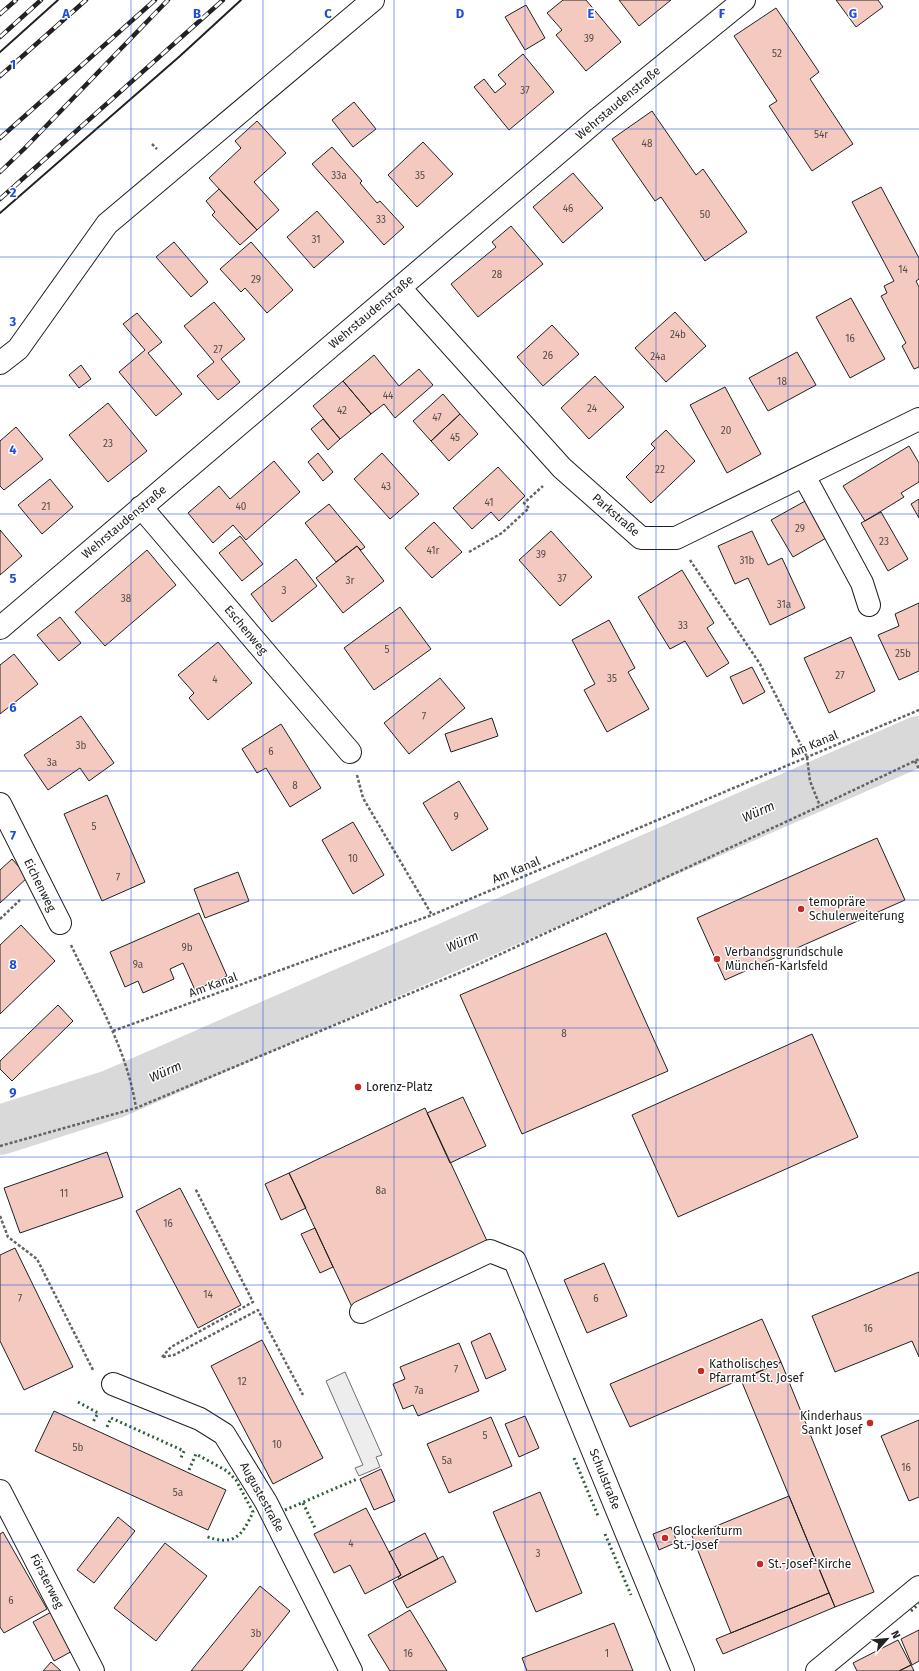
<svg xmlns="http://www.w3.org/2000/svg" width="919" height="1671" font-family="'Fira Sans',sans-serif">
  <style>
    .parking { fill: #ededed; stroke: #6f6f6f }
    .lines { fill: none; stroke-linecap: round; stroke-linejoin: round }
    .river { stroke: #d9d9d9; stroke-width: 50 }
    .building { fill: #f3c9c0; stroke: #222 }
    .minor-casing { stroke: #222; stroke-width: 24 }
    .path { stroke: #646464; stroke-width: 2.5; stroke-dasharray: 3 2; stroke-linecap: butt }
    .minor { stroke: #fff; stroke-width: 22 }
    .rail-casing { stroke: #222; stroke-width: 4.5 }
    .rail { stroke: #fff; stroke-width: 3; stroke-dasharray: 9; stroke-linecap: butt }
    .hedge { stroke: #2f5e38; stroke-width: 3; stroke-dasharray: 2 3; stroke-linecap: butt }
    .wall { stroke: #222; stroke-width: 2 }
    .grid { fill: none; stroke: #1d4ed8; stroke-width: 1; stroke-opacity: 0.55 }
    .poi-dot { fill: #c62828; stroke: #fff; stroke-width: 1.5 }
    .labels { text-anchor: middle; stroke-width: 3; stroke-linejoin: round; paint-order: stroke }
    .number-label { font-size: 10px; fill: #564c4a }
    .street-label { font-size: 12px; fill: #222; stroke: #fff }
    .poi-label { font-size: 12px; fill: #222; stroke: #fff; text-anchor: start }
    .water-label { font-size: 13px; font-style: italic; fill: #222; stroke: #fff }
    .grid-label { font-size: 13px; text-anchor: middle; font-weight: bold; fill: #1d4ed8; stroke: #fff; stroke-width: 3; stroke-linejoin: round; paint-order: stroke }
  </style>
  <rect width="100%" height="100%" fill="#fff"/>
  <path class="parking" d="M345,1372L382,1455L376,1457L380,1467L359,1476L355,1468L363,1465L326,1381Z"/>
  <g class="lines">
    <path class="river" d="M0,1130L113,1094L919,741"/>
  </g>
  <path class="building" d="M563,0H586L621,42L586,71L556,35L562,30L547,13Z
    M619,0H671L639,26Z
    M836,0H878L883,7L856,27Z
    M526,5L545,38L525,50L505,17Z
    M776,8L819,72L810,79L853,144L812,171L769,106L777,101L734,36Z
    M523,54L554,92L509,130L474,87L484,79L495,93L506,84L498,75Z
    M354,102L376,129L353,147L332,120Z
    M652,111L696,175L703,169L747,232L705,261L661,197L655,201L612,139Z
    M257,121L286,153L254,182L279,210L257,230L209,178L241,148L235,141Z
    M423,142L453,174L417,207L388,175Z
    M332,147L362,181L360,183L377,203L380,201L404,227L384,245L312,164Z
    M573,173L603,208L563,243L533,207Z
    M881,187L919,258V279L916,281L919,287V367L914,369L902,346L906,343L881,296L887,293L884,286L894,281L852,202Z
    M219,189L257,230L240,245L212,215L215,212L206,201Z
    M317,211L344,242L314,268L287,237Z
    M511,226L543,264L478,317L451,284L496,247L492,242Z
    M174,242L208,282L191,297L156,257Z
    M251,242L293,290L267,313L245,288L241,292L220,269Z
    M851,298L885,359L850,378L816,317Z
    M214,302L245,339L221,359L240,382L218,400L197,376L214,362L184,326Z
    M675,312L706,346L666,382L635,348Z
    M137,313L162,342L148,353L182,394L156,416L119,372L145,350L123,324Z
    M552,325L579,354L543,386L517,357Z
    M797,352L816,385L768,411L749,378Z
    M374,355L399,386L419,369L433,385L395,418L384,404L371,414L343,381Z
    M81,365L91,379L79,388L69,375Z
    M595,376L624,407L589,439L561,408Z
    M343,381L371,414L340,439L313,406Z
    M725,387L761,454L727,473L690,405Z
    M443,394L460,414L431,441L413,421Z
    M108,403L147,451L108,482L69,435Z
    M460,414L478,434L449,461L431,441Z
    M323,419L340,439L328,450L311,429Z
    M16,427L43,459L4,490L0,486V441Z
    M666,430L695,461L651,503L626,477L655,448L651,444Z
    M909,446L919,463V482L901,493L904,497L865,521L843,486Z
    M318,453L333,472L323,481L308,462Z
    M382,453L419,494L390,519L354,479Z
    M274,461L300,492L246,540L233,525L213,543L188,513L219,486L230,499Z
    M498,467L525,496L499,521L491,512L472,529L453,508Z
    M50,479L73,507L42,534L18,505Z
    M919,499V518L911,504Z
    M807,500L828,537L793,557L771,520Z
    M329,504L365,547L361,550L357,546L336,562L305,523Z
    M881,512L908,559L888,571L861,523Z
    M434,522L462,552L432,578L405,548Z
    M0,530L22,556L0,575Z
    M551,531L592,577L560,606L519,560Z
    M752,531L768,565L782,558L805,608L770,625L748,578L735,584L718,546Z
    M240,536L263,564L242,581L219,553Z
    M357,546L384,581L343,613L316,578Z
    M147,550L176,585L105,646L75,612Z
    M296,559L317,586L272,622L251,594Z
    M682,570L714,623L707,628L729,663L707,677L685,641L670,649L638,597Z
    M919,603V671L899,680L878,635L899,626L895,614Z
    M400,607L431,649L374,690L344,648Z
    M60,617L81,643L59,661L37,635Z
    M609,620L635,668L628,672L649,709L607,732L584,690L595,684L572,640Z
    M851,637L875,691L829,713L804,658Z
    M218,642L252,683L208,720L189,698L194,693L178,675Z
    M14,654L38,684L0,714V665Z
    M752,667L765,692L743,704L730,677Z
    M440,678L465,708L409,754L384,723Z
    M81,716L114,763L89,781L80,768L48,790L24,755Z
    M492,718L498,736L451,752L445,734Z
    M281,724L321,788L290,807L266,768L257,773L242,749Z
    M459,781L488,829L452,851L423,803Z
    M107,795L145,882L102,901L64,814Z
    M353,822L384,875L353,894L322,840Z
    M877,838L905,900L725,980L697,918Z
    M12,859L28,877L0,903V870Z
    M238,872L249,901L205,918L194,889Z
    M199,913L227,976L195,990L183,963L170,969L174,979L143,993L138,981L125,987L110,952Z
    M21,925L55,961L0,1014V945Z
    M606,933L668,1071L522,1134L460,995Z
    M58,1005L73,1021L12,1081L0,1069V1061Z
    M812,1034L858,1137L678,1217L632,1115Z
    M463,1097L486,1146L450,1163L427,1113Z
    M425,1108L488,1243L352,1307L289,1173Z
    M107,1152L123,1197L20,1233L4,1188Z
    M289,1173L306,1208L281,1220L265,1184Z
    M180,1188L241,1305L198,1328L136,1211Z
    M315,1228L333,1267L320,1273L301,1234Z
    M15,1248L73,1367L24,1390L0,1341V1255Z
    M604,1263L627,1316L587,1333L564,1280Z
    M919,1272V1357L912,1341L835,1372L812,1316Z
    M762,1319L781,1362L630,1427L610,1384Z
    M490,1333L506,1370L486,1379L471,1342Z
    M262,1340L323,1458L273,1484L211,1366Z
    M459,1343L479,1391L418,1416L413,1405L403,1409L393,1384L405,1379L400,1367Z
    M781,1362L874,1592L835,1607L741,1380Z
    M54,1411L226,1490L208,1530L35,1451Z
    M525,1416L539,1448L519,1457L505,1424Z
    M491,1417L512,1466L449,1493L427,1444Z
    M919,1420V1497L909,1501L881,1436Z
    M381,1469L395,1501L374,1510L360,1479Z
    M540,1492L582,1593L536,1612L493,1512Z
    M789,1496L829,1593L731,1633L692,1536Z
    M366,1508L401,1575L365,1594L350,1565L334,1573L314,1534Z
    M118,1517L135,1531L94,1583L77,1570Z
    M671,1527L677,1542L659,1550L653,1534Z
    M3,1532L47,1609L4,1633L0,1627V1534Z
    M425,1533L438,1559L399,1579L398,1577L401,1575L389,1552Z
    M165,1543L207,1576L156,1641L114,1608Z
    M443,1556L456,1582L407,1608L393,1582Z
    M260,1586L290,1611L242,1671H191Z
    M829,1593L835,1607L723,1654L716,1639Z
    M55,1610L76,1649L54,1661L33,1622Z
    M410,1610L447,1671H390L368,1635Z
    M614,1623L633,1671H527L522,1658Z
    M919,1630V1661L912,1665L901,1639Z
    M898,1640L911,1665L899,1671H857L853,1663Z
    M51,1662L61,1671H43Z
    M911,1665L914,1671H899Z"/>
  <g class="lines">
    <defs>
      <path id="minor" d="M400,288L562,468L641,538H676L919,419
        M0,363L18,349L107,224L373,0
        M804,476L862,583L869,605
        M141,507L350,752
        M0,628L599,118L744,0
        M0,804L60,923
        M361,1312L490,1251L515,1261L683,1671
        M113,1384L200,1419L224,1434L266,1502L351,1671
        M0,1491L93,1671
        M817,1671L919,1587"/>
    </defs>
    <use href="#minor" class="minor-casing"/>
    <path class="path" d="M152,144L157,149
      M469,552L502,533L529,508L524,503L543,486
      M690,560L760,664L807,757L810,781L820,806
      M915,761L919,769
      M357,775L363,798L432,915
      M0,919L20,900
      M71,945C96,998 127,1049 136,1108L464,971L820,806L919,759
      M113,1031L432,915L919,710
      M0,1146L136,1108
      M0,1216L8,1237L37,1259L93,1370
      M162,1357L171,1347L253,1302L195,1188
      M163,1357L174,1355L258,1310L303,1395"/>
    <use href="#minor" class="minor"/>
    <defs>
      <path id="rail" d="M0,14L16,0
        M0,37L41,0
        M0,76L86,0
        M0,138L155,0
        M0,172L24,149L168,0
        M0,199L223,0"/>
    </defs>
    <use href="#rail" class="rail-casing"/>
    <use href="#rail" class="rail"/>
    <path class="hedge" d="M78,1402L98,1413L93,1422
      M107,1427L111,1418L184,1451L180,1460
      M574,1458L598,1516
      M189,1470L196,1454L227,1471L236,1480L253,1512C242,1536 234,1547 205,1536
      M303,1503L315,1528
      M285,1510L357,1479
      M605,1534L631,1595
      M911,1611L919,1604"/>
    <path class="wall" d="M0,52L58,0
      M0,213L180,56L241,0"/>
  </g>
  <path class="grid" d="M131,0V1671M263,0V1671M394,0V1671M525,0V1671M656,0V1671M788,0V1671M0,129H919M0,257H919M0,386H919M0,514H919M0,643H919M0,771H919M0,900H919M0,1028H919M0,1157H919M0,1285H919M0,1414H919M0,1542H919"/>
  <g class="poi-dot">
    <circle cx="801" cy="909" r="4"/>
    <circle cx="717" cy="959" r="4"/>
    <circle cx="358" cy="1087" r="4"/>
    <circle cx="701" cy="1371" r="4"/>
    <circle cx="870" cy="1423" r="4"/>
    <circle cx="665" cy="1538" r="4"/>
    <circle cx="760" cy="1564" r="4"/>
  </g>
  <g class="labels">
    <g class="number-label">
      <text x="589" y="42">39</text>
      <text x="777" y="57">52</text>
      <text x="525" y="94">37</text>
      <text x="821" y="138">54r</text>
      <text x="647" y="147">48</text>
      <text x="339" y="179">33a</text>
      <text x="420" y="179">35</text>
      <text x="568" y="212">46</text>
      <text x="705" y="218">50</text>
      <text x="381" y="223">33</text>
      <text x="316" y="243">31</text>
      <text x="903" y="273">14</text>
      <text x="497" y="278">28</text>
      <text x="256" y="283">29</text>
      <text x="678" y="338">24b</text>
      <text x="850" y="342">16</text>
      <text x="218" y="353">27</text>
      <text x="548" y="359">26</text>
      <text x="658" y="360">24a</text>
      <text x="782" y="385">18</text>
      <text x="388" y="399">44</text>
      <text x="592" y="412">24</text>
      <text x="342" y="414">42</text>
      <text x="437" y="421">47</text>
      <text x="726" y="434">20</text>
      <text x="455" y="441">45</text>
      <text x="108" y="447">23</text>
      <text x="660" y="473">22</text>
      <text x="386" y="490">43</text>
      <text x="489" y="506">41</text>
      <text x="46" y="510">21</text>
      <text x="241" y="510">40</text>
      <text x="800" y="532">29</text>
      <text x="884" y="545">23</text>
      <text x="433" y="554">41r</text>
      <text x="541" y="558">39</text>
      <text x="747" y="564">31b</text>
      <text x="562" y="582">37</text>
      <text x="350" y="584">3r</text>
      <text x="284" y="594">3</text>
      <text x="126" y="602">38</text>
      <text x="784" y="608">31a</text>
      <text x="683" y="629">33</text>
      <text x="387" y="653">5</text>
      <text x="903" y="657">25b</text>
      <text x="840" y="679">27</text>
      <text x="612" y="682">35</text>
      <text x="215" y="683">4</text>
      <text x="424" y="720">7</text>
      <text x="81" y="749">3b</text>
      <text x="271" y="755">6</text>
      <text x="52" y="766">3a</text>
      <text x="295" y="789">8</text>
      <text x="456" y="820">9</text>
      <text x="94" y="830">5</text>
      <text x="353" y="862">10</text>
      <text x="118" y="881">7</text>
      <text x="187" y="951">9b</text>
      <text x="138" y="968">9a</text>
      <text x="564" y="1037">8</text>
      <text x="381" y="1194">8a</text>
      <text x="64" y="1197">11</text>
      <text x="168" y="1227">16</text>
      <text x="208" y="1298">14</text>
      <text x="20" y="1302">7</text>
      <text x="596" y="1302">6</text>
      <text x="868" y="1332">16</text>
      <text x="456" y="1373">7</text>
      <text x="242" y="1385">12</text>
      <text x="419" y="1394">7a</text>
      <text x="485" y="1439">5</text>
      <text x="277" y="1448">10</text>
      <text x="78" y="1451">5b</text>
      <text x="447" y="1464">5a</text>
      <text x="906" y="1471">16</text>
      <text x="178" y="1496">5a</text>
      <text x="351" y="1547">4</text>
      <text x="538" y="1557">3</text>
      <text x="11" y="1604">6</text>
      <text x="256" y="1637">3b</text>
      <text x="408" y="1657">16</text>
      <text x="607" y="1657">1</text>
    </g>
    <g class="street-label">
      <text transform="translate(618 103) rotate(-40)" y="4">Wehrstaudenstraße</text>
      <text transform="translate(371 312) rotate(-40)" y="4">Wehrstaudenstraße</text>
      <text transform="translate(616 515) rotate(41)" y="4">Parkstraße</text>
      <text transform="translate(124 522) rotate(-40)" y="4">Wehrstaudenstraße</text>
      <text transform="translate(246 630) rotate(50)" y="4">Eschenweg</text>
      <text transform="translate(814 744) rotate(-23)" y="4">Am Kanal</text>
      <text transform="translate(516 870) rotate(-23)" y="4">Am Kanal</text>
      <text transform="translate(40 885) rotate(64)" y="4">Eichenweg</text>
      <text transform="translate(213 985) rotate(-20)" y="4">Am Kanal</text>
      <text transform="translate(605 1479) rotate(68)" y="4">Schulstraße</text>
      <text transform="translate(262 1497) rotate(61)" y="4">Augustestraße</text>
      <text transform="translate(47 1581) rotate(63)" y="4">Försterweg</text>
    </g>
    <g class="poi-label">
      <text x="809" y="906">temopräre<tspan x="809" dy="14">Schulerweiterung</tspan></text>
      <text x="725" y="956">Verbandsgrundschule<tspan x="725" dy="14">München-Karlsfeld</tspan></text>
      <text x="366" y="1091">Lorenz-Platz</text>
      <text x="709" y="1368">Katholisches<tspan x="709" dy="14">Pfarramt St. Josef</tspan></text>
      <text x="862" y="1420" text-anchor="end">Kinderhaus<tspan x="862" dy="14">Sankt Josef</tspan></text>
      <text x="673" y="1535">Glockenturm<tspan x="673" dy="14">St.-Josef</tspan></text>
      <text x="768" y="1568">St.-Josef-Kirche</text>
    </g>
    <g class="water-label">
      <text transform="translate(758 811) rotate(-24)" y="5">Würm</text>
      <text transform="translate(462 941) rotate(-24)" y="5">Würm</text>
      <text transform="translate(165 1071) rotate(-24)" y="5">Würm</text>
    </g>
  </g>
  <g class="grid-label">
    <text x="66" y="18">A</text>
    <text x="197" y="18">B</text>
    <text x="328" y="18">C</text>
    <text x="460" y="18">D</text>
    <text x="591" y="18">E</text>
    <text x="722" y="18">F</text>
    <text x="853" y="18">G</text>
    <text x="13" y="69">1</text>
    <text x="13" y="197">2</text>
    <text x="13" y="326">3</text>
    <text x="13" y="454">4</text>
    <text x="13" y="583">5</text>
    <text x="13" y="712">6</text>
    <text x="13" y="840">7</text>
    <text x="13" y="969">8</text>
    <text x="13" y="1097">9</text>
  </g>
  <g transform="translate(887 1639) rotate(63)" stroke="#ffffff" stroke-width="3" paint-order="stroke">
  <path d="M0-3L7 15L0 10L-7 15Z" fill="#222222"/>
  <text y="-6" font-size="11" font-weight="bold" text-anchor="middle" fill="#222222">N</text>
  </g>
</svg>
